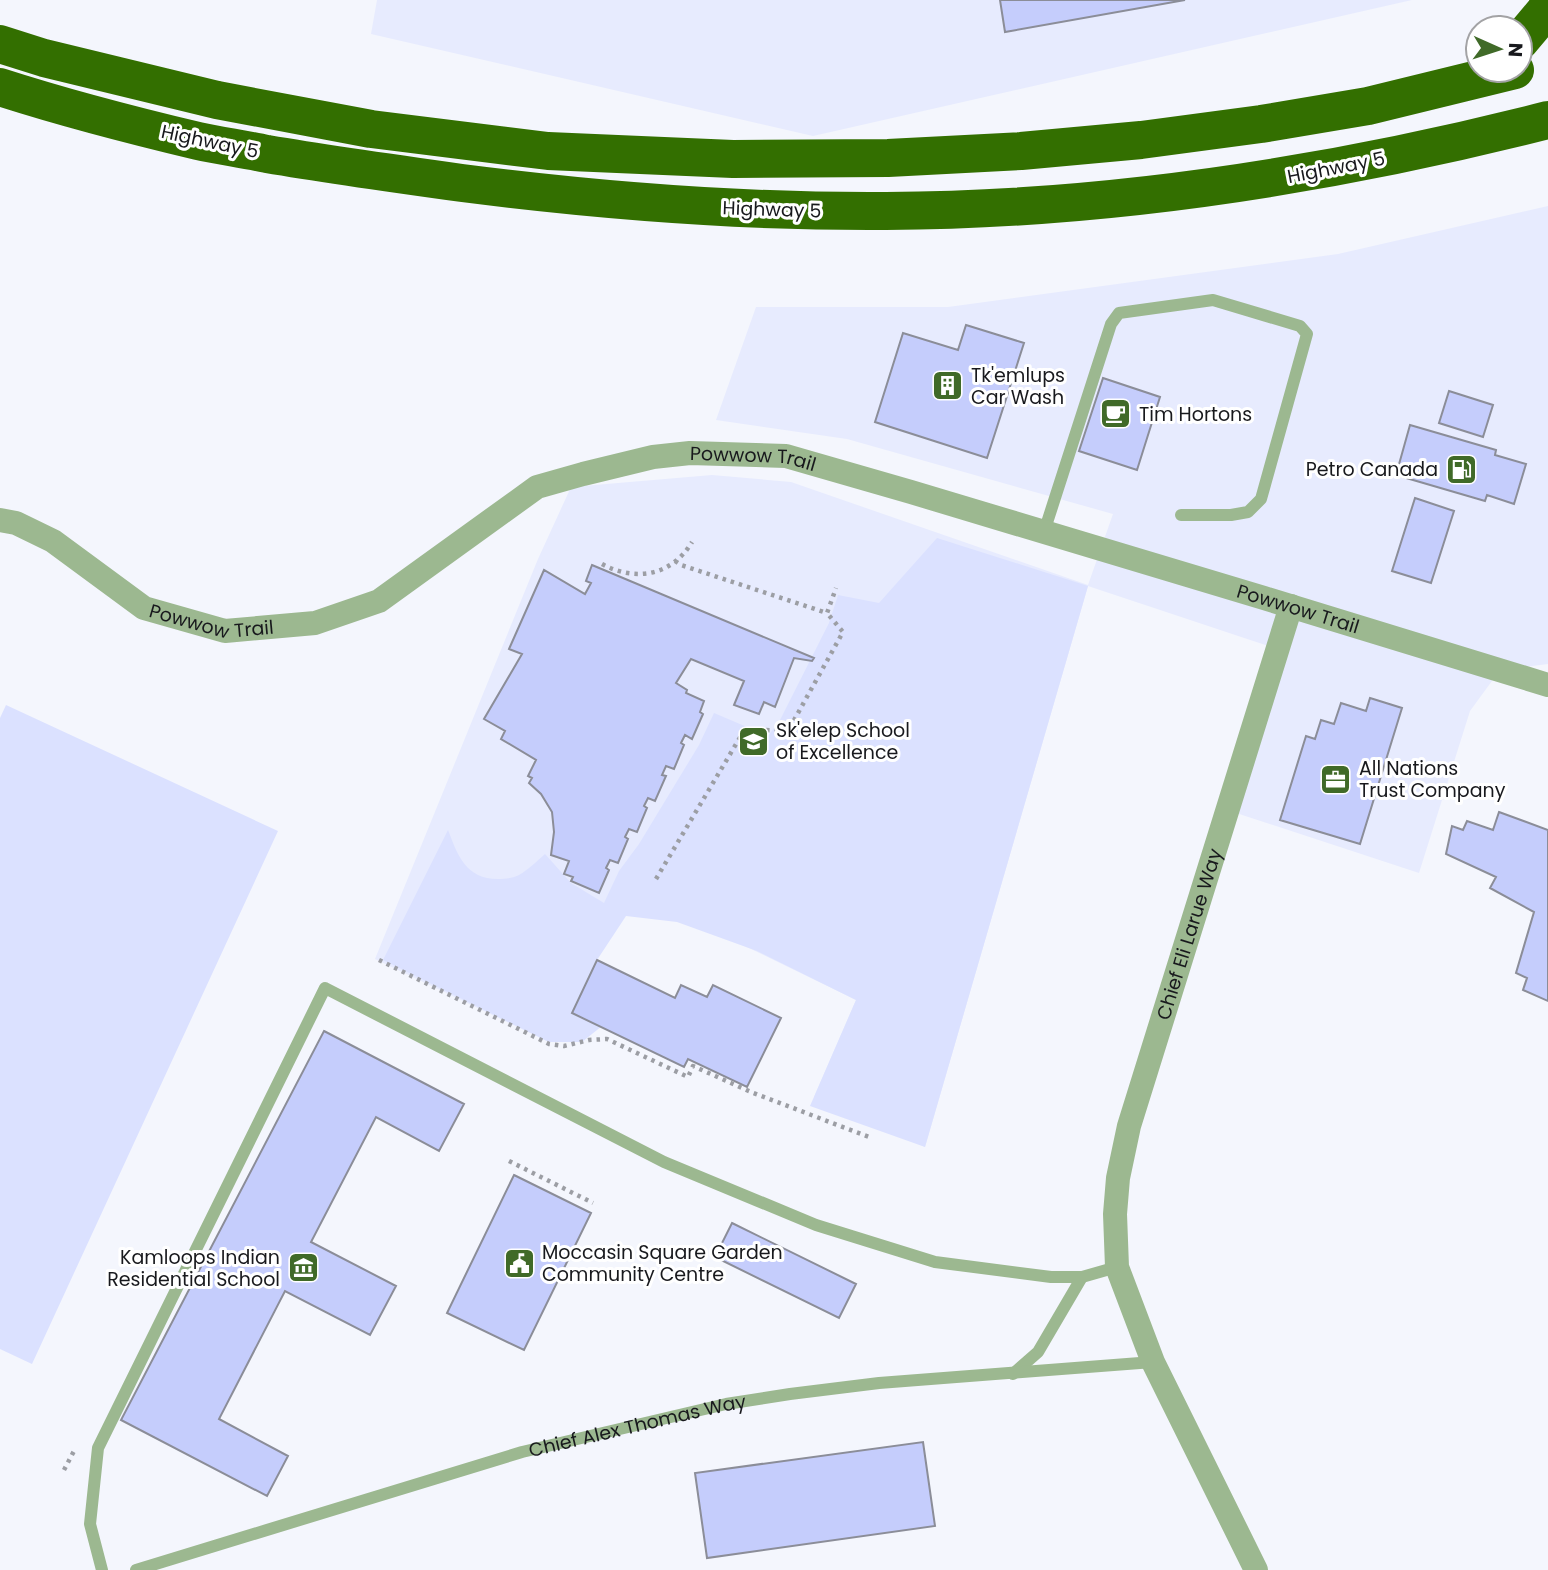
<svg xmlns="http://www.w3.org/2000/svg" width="1548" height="1570" font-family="Poppins,sans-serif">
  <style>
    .built { fill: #e7ebfe }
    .green { fill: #dbe1ff }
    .building { fill: #c5cdfc; stroke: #8b8d98; stroke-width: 2 }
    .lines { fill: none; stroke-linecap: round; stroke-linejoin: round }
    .path { stroke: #9c9ea4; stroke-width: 4.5; stroke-dasharray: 3.5 5; stroke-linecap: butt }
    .lane { stroke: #9cb890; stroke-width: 12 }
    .street { stroke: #9cb890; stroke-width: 24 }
    .highway { stroke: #336f00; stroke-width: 38 }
    .labels { text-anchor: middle; stroke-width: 6; stroke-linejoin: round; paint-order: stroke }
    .street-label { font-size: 19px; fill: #18191d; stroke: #fff }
    .poi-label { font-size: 19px; fill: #18191d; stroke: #fff; text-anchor: start }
  </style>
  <rect width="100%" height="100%" fill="#f4f6fd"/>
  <path class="built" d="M377,0H1412L813,136L371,34Z
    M1548,206V664L1500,670L1470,711L1419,873L1227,810L1277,649L1088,586L925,1147L814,1097L856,1000L644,897L610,908L549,1042L375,959L538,559L571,487L712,475L791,482L1088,585L1113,514L847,439L716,420L756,307H948L1338,254Z"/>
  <path class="green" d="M937,538L1088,586L925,1147L810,1106L856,1000L757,951L677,922L626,916L597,960L572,1012L602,1026L582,1042H549L383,960L448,830C458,856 466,879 498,879C504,879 514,878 519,875C528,870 537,861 545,854L571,883L604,903L619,871L639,844L699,745L714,713L768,736L780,720L829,623L838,595L879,603Z
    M6,705L278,831L32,1364L0,1349V718Z"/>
  <path class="building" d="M1000,0H1185L1005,32Z
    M966,325L1024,343L987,458L875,422L903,333L958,350Z
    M1103,378L1160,397L1137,470L1079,451Z
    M1449,391L1493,405L1483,437L1439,423Z
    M1410,425L1496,450L1495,455L1526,464L1514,504L1487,495L1485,501L1396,475Z
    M1415,498L1454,511L1431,583L1392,571Z
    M592,565L814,658L812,661L794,658L775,707L764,702L759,714L734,705L744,681L691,659L676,683L687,690L686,693L704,701L700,712L703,714L692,739L685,735L681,743L684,745L674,769L666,766L662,775L666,776L655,801L648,798L644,806L647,808L637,832L629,829L625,837L628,839L618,863L610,860L606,868L609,870L599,893L571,881L573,877L564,874L569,861L551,855L554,832L552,812L541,794L529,783L532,778L528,776L536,760L501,739L505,731L484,719L522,654L509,649L544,570L585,594L591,583L586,581Z
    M1370,698L1402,708L1360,844L1280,820L1306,736L1315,739L1321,720L1334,724L1341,703L1366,711Z
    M1499,812L1548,830V1001L1523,990L1527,978L1516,973L1534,912L1490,888L1496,877L1446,854L1452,826L1463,830L1467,821L1493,830Z
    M597,960L675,998L681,985L707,997L713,985L781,1018L747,1087L688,1059L684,1067L572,1013Z
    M324,1031L464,1104L439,1151L376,1117L311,1242L396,1286L370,1335L285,1291L219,1419L288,1456L267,1496L121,1420Z
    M514,1175L591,1213L524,1350L447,1313Z
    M732,1223L856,1284L839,1318L715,1257Z
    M923,1442L935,1526L707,1558L695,1473Z"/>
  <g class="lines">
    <path class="path" d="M675,561L681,565L827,613L836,588
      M602,564C635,582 672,576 692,542
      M656,879L745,729L788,731L843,632L827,613
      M379,960L549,1044L564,1046L589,1040L607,1039L688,1077L693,1066L751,1092L869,1137
      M509,1161L593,1203
      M64,1470L75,1449"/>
    <g class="lane">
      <path d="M1044,532L1111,324L1119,313L1213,300L1300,326L1307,334L1261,499L1248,512L1231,515H1181"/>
      <path d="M1013,1374L1038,1352L1082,1277"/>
      <path d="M102,1570L90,1524L98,1448L325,988L664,1162L816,1225L935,1262L1051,1277H1082L1117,1267"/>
      <path id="s1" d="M136,1570L522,1452L726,1404L790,1394L879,1383L1153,1362"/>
    </g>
    <g class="street">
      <path id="s2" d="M0,520L16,523L53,541L144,608L225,631L315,623L379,601L537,487L583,474L653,457L690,453L786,456L911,492L1264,598L1548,685"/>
      <path id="s3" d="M1256,1570L1153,1362L1117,1267L1115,1214L1118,1178L1129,1126L1291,606"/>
    </g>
    <path class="highway" d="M1520,41L1546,10L1548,4
      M0,44L44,58L217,100L371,129L548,151L733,159L888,158L1021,151L1141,140L1261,124L1368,106L1515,70
      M0,87C65,108 131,125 198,141C221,146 244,149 267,154C332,165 397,174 462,183C603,201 744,212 886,211C1110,210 1332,175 1548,120"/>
  </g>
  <defs>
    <symbol id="building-square" viewBox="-11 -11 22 22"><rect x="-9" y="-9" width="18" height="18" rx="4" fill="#406a28" stroke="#fff"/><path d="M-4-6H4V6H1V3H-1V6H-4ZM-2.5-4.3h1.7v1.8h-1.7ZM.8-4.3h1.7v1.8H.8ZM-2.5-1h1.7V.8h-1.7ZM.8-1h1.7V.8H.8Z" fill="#fff"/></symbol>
    <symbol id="cafe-square" viewBox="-11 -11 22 22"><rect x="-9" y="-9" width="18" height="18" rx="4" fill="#406a28" stroke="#fff"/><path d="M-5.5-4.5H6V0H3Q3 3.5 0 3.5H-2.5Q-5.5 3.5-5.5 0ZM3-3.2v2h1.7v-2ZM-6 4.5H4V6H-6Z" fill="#fff"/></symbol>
    <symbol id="fuel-square" viewBox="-11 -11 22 22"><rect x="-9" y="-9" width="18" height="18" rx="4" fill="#406a28" stroke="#fff"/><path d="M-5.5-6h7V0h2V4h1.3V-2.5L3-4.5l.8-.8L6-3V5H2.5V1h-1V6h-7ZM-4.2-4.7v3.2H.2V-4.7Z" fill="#fff"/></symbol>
    <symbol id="school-square" viewBox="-11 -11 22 22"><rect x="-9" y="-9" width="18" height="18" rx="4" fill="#406a28" stroke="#fff"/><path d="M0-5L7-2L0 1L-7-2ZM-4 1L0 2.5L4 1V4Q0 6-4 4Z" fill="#fff"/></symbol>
    <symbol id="office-square" viewBox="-11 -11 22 22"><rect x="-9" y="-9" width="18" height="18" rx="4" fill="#406a28" stroke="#fff"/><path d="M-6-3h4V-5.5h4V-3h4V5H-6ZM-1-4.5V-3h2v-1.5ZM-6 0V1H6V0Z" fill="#fff"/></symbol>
    <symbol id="civic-square" viewBox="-11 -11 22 22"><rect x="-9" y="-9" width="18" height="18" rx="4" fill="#406a28" stroke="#fff"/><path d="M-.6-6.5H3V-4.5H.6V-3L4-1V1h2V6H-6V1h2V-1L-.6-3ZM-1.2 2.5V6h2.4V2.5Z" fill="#fff"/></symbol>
    <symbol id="museum-square" viewBox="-11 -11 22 22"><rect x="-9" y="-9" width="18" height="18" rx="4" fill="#406a28" stroke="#fff"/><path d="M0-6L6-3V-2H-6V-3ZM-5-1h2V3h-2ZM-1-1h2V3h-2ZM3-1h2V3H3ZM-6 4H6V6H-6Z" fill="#fff"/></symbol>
  </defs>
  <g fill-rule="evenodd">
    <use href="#building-square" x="930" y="368" width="35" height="35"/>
    <use href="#cafe-square" x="1098" y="396" width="35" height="35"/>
    <use href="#fuel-square" x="1444" y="452" width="35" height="35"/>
    <use href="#school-square" x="736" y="724" width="35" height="35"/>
    <use href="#office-square" x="1318" y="762" width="35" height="35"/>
    <use href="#civic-square" x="502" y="1246" width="35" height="35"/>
    <use href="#museum-square" x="286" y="1250" width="35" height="35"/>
  </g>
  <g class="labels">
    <g class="street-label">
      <text transform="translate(210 141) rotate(12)" y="7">Highway 5</text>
      <text transform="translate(1336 167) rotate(-11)" y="7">Highway 5</text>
      <text transform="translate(772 209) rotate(2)" y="7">Highway 5</text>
      <text dy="7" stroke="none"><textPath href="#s2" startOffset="828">Powwow Trail</textPath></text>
      <text dy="7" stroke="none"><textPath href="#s2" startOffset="1395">Powwow Trail</textPath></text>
      <text dy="7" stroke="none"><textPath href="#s2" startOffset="240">Powwow Trail</textPath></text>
      <text dy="7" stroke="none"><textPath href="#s3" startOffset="677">Chief Eli Larue Way</textPath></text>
      <text dy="7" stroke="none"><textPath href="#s1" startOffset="522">Chief Alex Thomas Way</textPath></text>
    </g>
    <g class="poi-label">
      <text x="971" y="382">Tk'emlups<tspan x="971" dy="22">Car Wash</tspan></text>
      <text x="1139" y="421">Tim Hortons</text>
      <text x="1438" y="476" text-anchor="end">Petro Canada</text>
      <text x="776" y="737">Sk'elep School<tspan x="776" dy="22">of Excellence</tspan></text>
      <text x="1359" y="775">All Nations<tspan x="1359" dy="22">Trust Company</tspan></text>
      <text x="542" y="1259">Moccasin Square Garden<tspan x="542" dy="22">Community Centre</tspan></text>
      <text x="280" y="1264" text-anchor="end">Kamloops Indian<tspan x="280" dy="22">Residential School</tspan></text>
    </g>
  </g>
  <g transform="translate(1499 49) rotate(93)"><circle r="33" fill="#ffffff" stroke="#a3a3a5" stroke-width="2"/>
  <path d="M0-5L12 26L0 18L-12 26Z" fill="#406a28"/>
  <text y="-10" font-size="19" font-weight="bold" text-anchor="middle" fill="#18191d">N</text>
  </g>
</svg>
